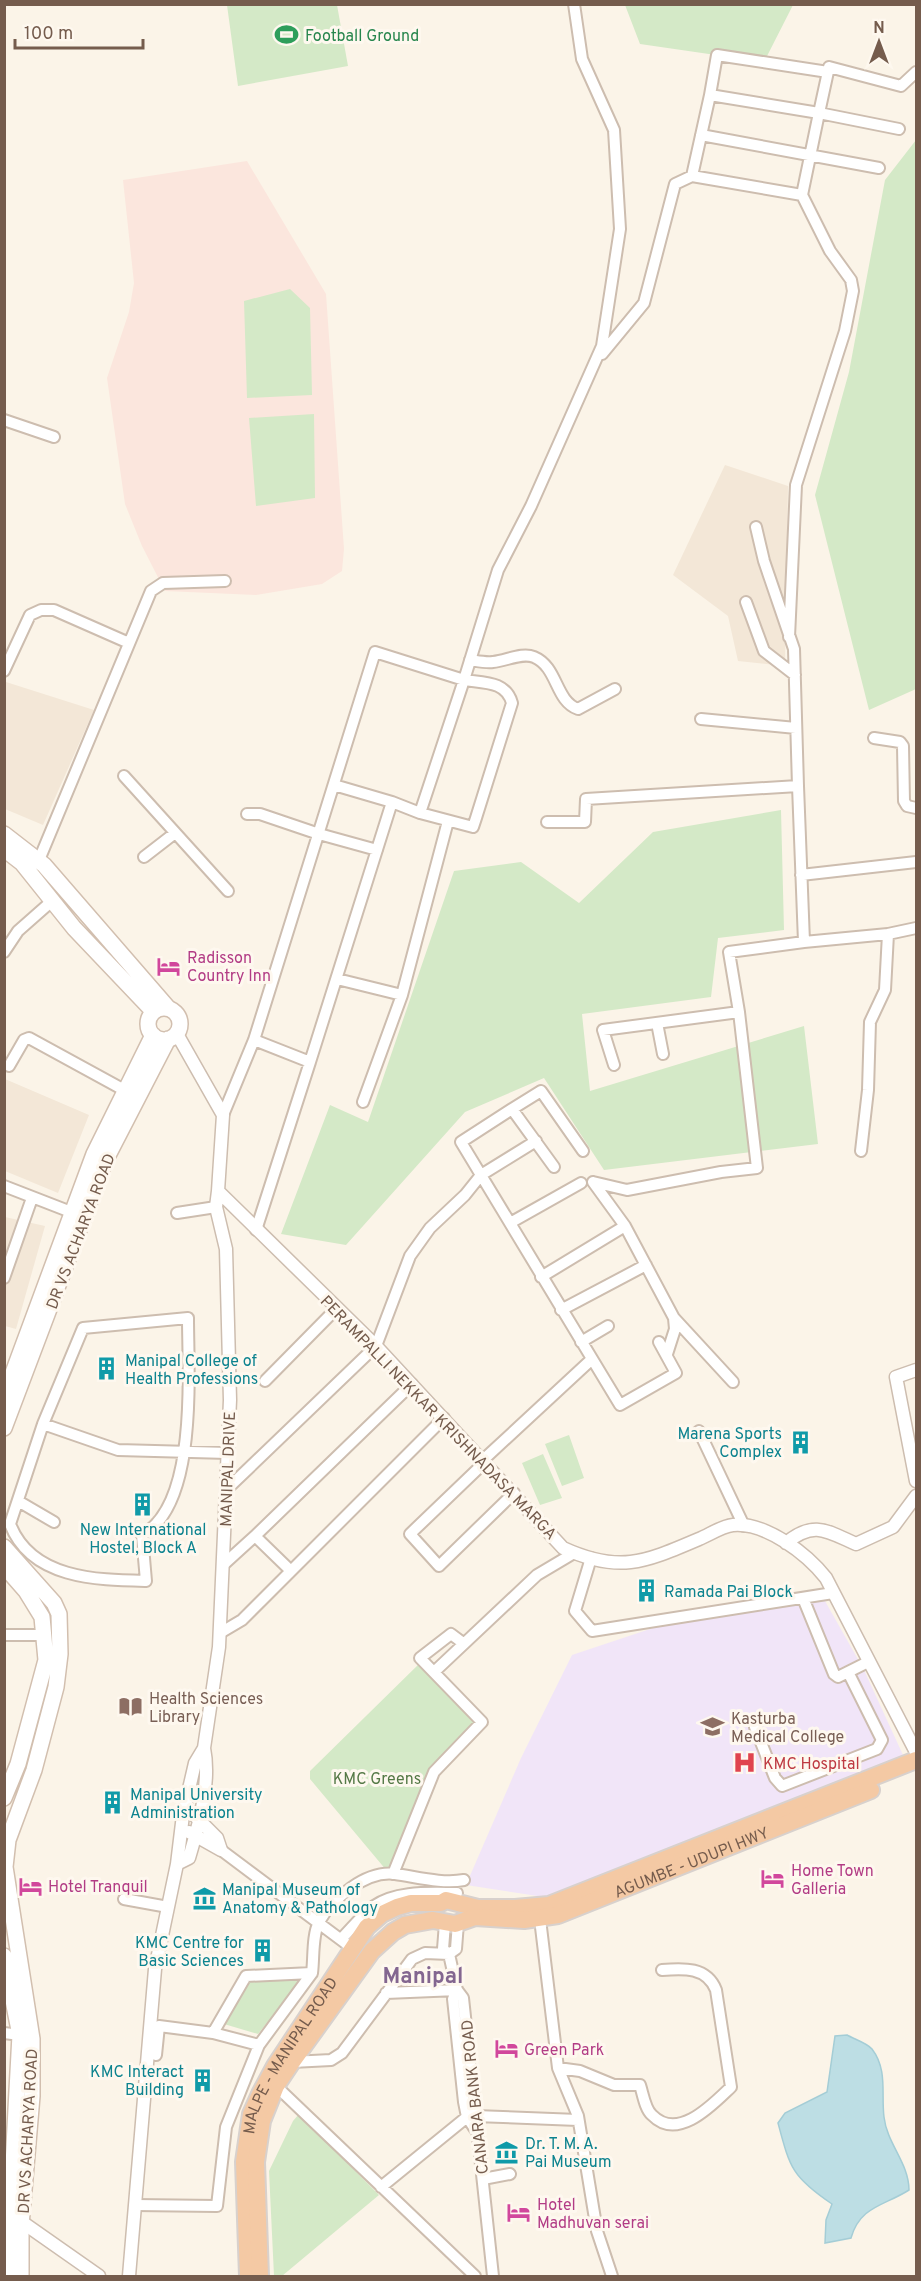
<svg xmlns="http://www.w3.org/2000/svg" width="921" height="2281" font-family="Overpass,sans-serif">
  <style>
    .residential { fill: #f3e7d7 }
    .commercial { fill: #fbe6dd }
    .education { fill: #f1e5f8 }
    .green { fill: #d4e9c7 }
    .water { fill: #bddee4; stroke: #a4cdd6; stroke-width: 1.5 }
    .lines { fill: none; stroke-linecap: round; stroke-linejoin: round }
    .minor-casing { stroke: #cdbdaf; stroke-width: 14 }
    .tertiary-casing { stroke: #cdbdaf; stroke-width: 15 }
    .secondary-casing { stroke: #d2bfaf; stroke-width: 18 }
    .trunk-casing { stroke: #d8d1cd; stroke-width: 20 }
    .minor { stroke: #fff; stroke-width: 10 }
    .tertiary { stroke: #fff; stroke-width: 12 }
    .secondary { stroke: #fff; stroke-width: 15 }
    .trunk { stroke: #f4c9a4; stroke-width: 16 }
    .labels { text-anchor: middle; stroke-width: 6; stroke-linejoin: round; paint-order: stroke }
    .leisure-label { font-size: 16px; fill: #27864d; stroke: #fef8ef; text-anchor: start }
    .hotel-label { font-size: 16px; fill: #b23c85; stroke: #fef8ef; text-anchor: start }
    .street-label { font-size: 16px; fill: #755c4d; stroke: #fef8ef }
    .culture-label { font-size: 16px; fill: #0d838f; stroke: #fef8ef; text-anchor: start }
    .education-label { font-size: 16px; fill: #785e54; stroke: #fef8ef; text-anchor: start }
    .health-label { font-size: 16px; fill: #be3a42; stroke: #fef8ef; text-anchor: start }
    .park-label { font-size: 16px; fill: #547946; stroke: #fef8ef }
    .district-label { font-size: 22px; font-weight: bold; fill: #836690; stroke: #fef8ef }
  </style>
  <rect width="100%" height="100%" fill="#fbf4e8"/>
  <path class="residential" d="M725,465L788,486L785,666L738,661L728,616L673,575Z
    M6,682L94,710L43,825L5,809Z
    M5,1079L89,1115L58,1193L5,1171Z
    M5,1217L45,1226L16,1329L5,1326Z"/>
  <path class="commercial" d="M247,161L326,294L344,549L342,571L322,584L256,595L165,591L142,546L125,504L107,378L129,312L134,283L123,180Z"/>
  <path class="education" d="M825,1601L864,1670L903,1755L818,1793L544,1897L466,1885L521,1758L572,1655L665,1624Z"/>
  <path class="green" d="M227,5H337L348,66L238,86Z
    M625,5H793L764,62L640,44Z
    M916,140V689L869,710L815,495L849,372L885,180Z
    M290,289L310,308L312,395L247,398L244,301Z
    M314,414L315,498L256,506L249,418Z
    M781,810L784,930L718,938L711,997L582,1014L590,1091L804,1026L818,1144L604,1170L544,1078L465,1112L346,1245L281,1234L330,1105L368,1122L454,871L521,862L579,903L653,832Z
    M569,1435L584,1478L562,1486L545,1444Z
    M543,1454L562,1498L540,1505L522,1463Z
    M421,1662L481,1723L434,1771L392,1877L310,1779V1771Z
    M251,1980H301L258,2034L224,2024Z
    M299,2114L379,2195L282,2276H274L269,2171L293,2121Z"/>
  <path class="water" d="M847,2035C854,2039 867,2043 872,2049C888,2070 881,2094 884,2117C887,2144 909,2163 909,2190C884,2206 860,2206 851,2238L825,2243L826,2220L832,2204C792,2177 790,2168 778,2123L785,2113L827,2092L835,2036Z"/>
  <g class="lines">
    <defs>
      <path id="minor" d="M710,95L717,55L828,72
        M899,129L819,113L829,67L901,86L916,72
        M701,135L879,168
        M692,176L710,95L819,113L802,195
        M602,354L644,303L675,184L692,176L802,195L830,251L851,280L853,291L845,331L796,485L789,637
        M4,420L54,437
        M756,527L764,561L794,649L798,786
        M746,602L764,651L795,675
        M470,660C477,661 486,663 493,662C506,661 522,652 534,657C558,667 555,701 578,709L615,689
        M4,671L30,615L41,610H54L129,643
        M701,719L796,728
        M874,738L900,742L903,746L904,801L907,806L916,808
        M124,776L228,891
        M334,785L392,802
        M247,814H260L319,834L377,850
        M547,822H585L586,799L798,786L804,942L888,934L885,990L870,1022L868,1090L861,1151
        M144,857L175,833
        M39,860L151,591L163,583L225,581
        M801,875L916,862
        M888,934L916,928
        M4,952L18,931L52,901
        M337,979L402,995L363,1102
        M402,995L448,821
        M657,1023L663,1054
        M254,1040L310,1062L392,802L420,813
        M614,1065L603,1030L739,1012L729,952L804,942
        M9,1066L24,1040L29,1038L126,1091
        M512,1109L541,1091L583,1151
        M223,1115L254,1040L375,652L464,680L420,813L473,827L476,818L512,703C506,681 484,683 464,680L498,570L531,506L602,346L620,229L614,130L582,59L574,4
        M554,1167L512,1109L461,1142L620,1405L676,1373L659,1342
        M593,1182L627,1190L721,1172L757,1168L739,1012
        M593,1182L625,1226L674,1318L675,1329L667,1354
        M4,1186L71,1212
        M177,1213L216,1207
        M510,1223L581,1183
        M256,1230L310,1062
        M541,1277L625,1226
        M4,1278L32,1198
        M561,1310L646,1265
        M674,1318L733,1382
        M581,1342L608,1326
        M265,1381L337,1308
        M412,1384L255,1536L291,1571L444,1418
        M43,1424L83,1328L188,1318C188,1374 198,1505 142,1535L146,1581C97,1580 31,1579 10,1524L43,1424L118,1450L228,1453
        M699,1431L744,1526
        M483,1460L592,1359
        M485,1462L410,1534L439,1566L514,1493
        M226,1490L376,1346L410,1256L430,1228L465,1195L481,1175L536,1141
        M18,1501L54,1522
        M591,1558L575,1611L592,1631L833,1593
        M223,1565L255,1536
        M803,1598L834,1674L838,1677L848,1672
        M220,1633L242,1620L291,1571
        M4,1635H44
        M434,1672L537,1575L574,1553
        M755,1727L775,1778L782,1786L877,1749L882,1740L848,1672L868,1662
        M221,1850L352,1948
        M393,1874L434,1772L482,1722L420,1658L451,1634L463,1643
        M124,1899L168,1907
        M540,1919L558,2068L578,2116L597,2231L612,2276
        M445,1923L443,1949L449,1954
        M341,1939C351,1929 362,1915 374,1906C397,1890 431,1893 457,1893
        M449,1954L457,1990L463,1998L493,2276
        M449,1954L456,1949L458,1923
        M457,1990L453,1999L464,2102L467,2117L475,2129
        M386,1993L457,1990
        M4,2033L20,2035
        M213,2033L259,2045L312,1973
        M156,2055L159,2026L213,2033L246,1976L312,1973C314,1959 312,1935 319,1922C332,1899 366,1870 395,1874C417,1877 442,1884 464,1880
        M292,2062L331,2060L342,2053L412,1959L425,1953L449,1954
        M558,2068L580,2071L614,2085H640C643,2094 645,2109 652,2115C678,2142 713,2104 731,2087L716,1990C707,1967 684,1968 662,1970
        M276,2086L475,2276
        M475,2116L578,2120
        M483,2179L510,2174
        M381,2187L467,2117
        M135,2205L217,2206L226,2127L259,2045"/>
      <path id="tertiary" d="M177,1034L223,1115L218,1191L376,1346L563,1548C620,1574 645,1562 699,1539C709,1535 722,1526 733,1525C766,1522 807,1554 826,1578L916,1752
        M916,1370L896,1377L916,1481
        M786,1543C814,1520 827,1531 856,1544L893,1527L916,1496
        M195,1816L217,1838L221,1850
        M189,1832L221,1850
        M177,1864L189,1858C199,1824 211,1783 204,1748
        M22,2222L99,2276
        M129,2276L155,1969L177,1864L183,1815L195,1763L204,1748L219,1647L230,1400L226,1249L216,1207L218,1191"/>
      <path id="secondary" d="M4,834L44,865L168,1008
        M4,849L22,863L74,928L153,1011
        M148 1024a16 16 0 1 1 32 0a16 16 0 1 1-32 0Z
        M4,1397L94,1154L153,1035
        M4,1428L105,1161L168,1039
        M4,1547L54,1603L59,1614L60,1654L56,1687L34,1770L8,1840L5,1867L32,2039V2096L21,2225V2276
        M4,1566L26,1591L42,1617L46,1660L18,1764L4,1798
        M4,1956L20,2035L7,2276"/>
      <g id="trunk">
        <path id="s1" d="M248,2276L244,2162L251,2114L260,2094L275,2066L367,1927L382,1914L397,1907L411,1903H441L446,1900L478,1908H515L549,1905L916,1760"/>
        <path id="s2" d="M260,2276L256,2162L262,2121L276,2086L292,2062L372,1951L393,1932L405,1925L433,1920L455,1924L475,1917L524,1920L558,1915L871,1790"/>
      </g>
    </defs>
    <use href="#minor" class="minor-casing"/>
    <use href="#tertiary" class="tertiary-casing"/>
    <use href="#secondary" class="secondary-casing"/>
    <use href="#trunk" class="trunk-casing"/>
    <use href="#minor" class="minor"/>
    <use href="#tertiary" class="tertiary"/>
    <use href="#secondary" class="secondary"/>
    <use href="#trunk" class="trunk"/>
  </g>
  <defs>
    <symbol id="stadium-bare" viewBox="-9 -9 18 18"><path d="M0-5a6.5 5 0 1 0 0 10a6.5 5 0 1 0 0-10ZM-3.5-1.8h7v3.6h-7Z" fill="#2e9e5b" stroke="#fef8ef" stroke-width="2.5" paint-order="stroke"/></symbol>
    <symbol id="hotel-bare" viewBox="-9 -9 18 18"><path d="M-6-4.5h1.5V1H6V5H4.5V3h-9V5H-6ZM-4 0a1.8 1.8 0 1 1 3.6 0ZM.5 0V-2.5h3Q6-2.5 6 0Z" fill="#d1479c" stroke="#fef8ef" stroke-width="2.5" paint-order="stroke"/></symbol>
    <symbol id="building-bare" viewBox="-9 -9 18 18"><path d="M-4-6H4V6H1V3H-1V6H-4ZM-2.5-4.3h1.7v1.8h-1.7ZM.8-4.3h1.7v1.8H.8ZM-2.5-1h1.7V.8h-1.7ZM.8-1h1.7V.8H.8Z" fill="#0f9aa8" stroke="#fef8ef" stroke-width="2.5" paint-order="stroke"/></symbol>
    <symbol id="library-bare" viewBox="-9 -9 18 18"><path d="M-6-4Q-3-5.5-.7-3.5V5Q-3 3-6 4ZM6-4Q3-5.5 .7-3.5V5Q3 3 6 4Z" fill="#8d6e63" stroke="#fef8ef" stroke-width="2.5" paint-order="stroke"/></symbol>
    <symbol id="university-bare" viewBox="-9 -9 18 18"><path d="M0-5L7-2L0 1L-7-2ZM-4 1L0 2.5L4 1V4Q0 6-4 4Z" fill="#8d6e63" stroke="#fef8ef" stroke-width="2.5" paint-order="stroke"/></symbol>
    <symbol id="hospital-bare" viewBox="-9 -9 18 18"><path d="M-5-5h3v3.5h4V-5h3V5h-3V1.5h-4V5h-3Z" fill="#e0444e" stroke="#fef8ef" stroke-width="2.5" paint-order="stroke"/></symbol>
    <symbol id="museum-bare" viewBox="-9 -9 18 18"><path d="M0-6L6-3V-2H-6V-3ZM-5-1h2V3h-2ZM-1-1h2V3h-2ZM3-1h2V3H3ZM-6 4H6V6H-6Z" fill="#0f9aa8" stroke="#fef8ef" stroke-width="2.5" paint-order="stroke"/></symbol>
  </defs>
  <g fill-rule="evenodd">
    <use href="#stadium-bare" x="270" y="18" width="33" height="33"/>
    <use href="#hotel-bare" x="152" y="950" width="33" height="33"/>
    <use href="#building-bare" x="90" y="1352" width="33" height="33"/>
    <use href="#building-bare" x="784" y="1426" width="33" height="33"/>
    <use href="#building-bare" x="126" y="1488" width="33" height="33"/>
    <use href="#building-bare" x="630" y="1574" width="33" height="33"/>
    <use href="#library-bare" x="114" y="1690" width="33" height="33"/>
    <use href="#university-bare" x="696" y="1710" width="33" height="33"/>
    <use href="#hospital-bare" x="728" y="1746" width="33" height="33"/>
    <use href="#building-bare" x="96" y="1786" width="33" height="33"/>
    <use href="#hotel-bare" x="756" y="1862" width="33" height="33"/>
    <use href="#hotel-bare" x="14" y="1870" width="33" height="33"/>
    <use href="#museum-bare" x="188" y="1882" width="33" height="33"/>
    <use href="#building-bare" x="246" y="1934" width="33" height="33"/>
    <use href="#hotel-bare" x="490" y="2032" width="33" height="33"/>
    <use href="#building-bare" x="186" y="2064" width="33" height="33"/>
    <use href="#museum-bare" x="490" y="2136" width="33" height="33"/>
    <use href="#hotel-bare" x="502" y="2196" width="33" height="33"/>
  </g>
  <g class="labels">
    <g class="leisure-label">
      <text x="305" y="41">Football Ground</text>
    </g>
    <g class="hotel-label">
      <text x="187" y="963">Radisson<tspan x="187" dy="18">Country Inn</tspan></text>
      <text x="791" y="1876">Home Town<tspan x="791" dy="18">Galleria</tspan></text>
      <text x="48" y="1892">Hotel Tranquil</text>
      <text x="524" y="2055">Green Park</text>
      <text x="537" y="2210">Hotel<tspan x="537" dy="18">Madhuvan serai</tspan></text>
    </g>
    <g class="street-label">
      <text transform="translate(80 1231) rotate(-69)" y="6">DR VS ACHARYA ROAD</text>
      <text transform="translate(439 1417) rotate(46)" y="6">PERAMPALLI NEKKAR KRISHNADASA MARGA</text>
      <text transform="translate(227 1469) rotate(-88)" y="6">MANIPAL DRIVE</text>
      <text dy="6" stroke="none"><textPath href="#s2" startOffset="700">AGUMBE - UDUPI HWY</textPath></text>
      <text dy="6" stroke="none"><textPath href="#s1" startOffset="232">MALPE - MANIPAL ROAD</textPath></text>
      <text transform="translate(474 2097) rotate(-96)" y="6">CANARA BANK ROAD</text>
      <text transform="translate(27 2131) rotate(-87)" y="6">DR VS ACHARYA ROAD</text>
    </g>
    <g class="culture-label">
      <text x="125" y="1366">Manipal College of<tspan x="125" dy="18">Health Professions</tspan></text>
      <text x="782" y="1439" text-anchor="end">Marena Sports<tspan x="782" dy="18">Complex</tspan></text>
      <text x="143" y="1535" text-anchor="middle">New International<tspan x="143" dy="18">Hostel, Block A</tspan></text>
      <text x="664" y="1597">Ramada Pai Block</text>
      <text x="130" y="1800">Manipal University<tspan x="130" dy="18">Administration</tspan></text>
      <text x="222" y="1895">Manipal Museum of<tspan x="222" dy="18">Anatomy &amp; Pathology</tspan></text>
      <text x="244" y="1948" text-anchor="end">KMC Centre for<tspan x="244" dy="18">Basic Sciences</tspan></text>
      <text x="184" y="2077" text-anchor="end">KMC Interact<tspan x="184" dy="18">Building</tspan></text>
      <text x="525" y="2149">Dr. T. M. A.<tspan x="525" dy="18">Pai Museum</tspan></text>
    </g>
    <g class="education-label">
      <text x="149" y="1704">Health Sciences<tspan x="149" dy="18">Library</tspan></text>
      <text x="731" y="1724">Kasturba<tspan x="731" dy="18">Medical College</tspan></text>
    </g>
    <g class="health-label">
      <text x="763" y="1769">KMC Hospital</text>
    </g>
    <g class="park-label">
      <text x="377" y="1784">KMC Greens</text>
    </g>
    <g class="district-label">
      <text x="423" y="1983">Manipal</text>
    </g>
  </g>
  <rect width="921" height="2281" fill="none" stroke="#755c4d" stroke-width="12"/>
  <g transform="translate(879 42)" stroke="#fef8ef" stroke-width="4.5" paint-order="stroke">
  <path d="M0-4.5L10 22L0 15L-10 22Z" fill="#755c4d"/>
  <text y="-9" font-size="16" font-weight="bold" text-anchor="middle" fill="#755c4d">N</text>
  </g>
  <path d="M15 39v9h128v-9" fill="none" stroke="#755c4d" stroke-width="3"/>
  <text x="24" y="39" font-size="18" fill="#755c4d" stroke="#fef8ef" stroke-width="4.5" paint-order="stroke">100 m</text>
</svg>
